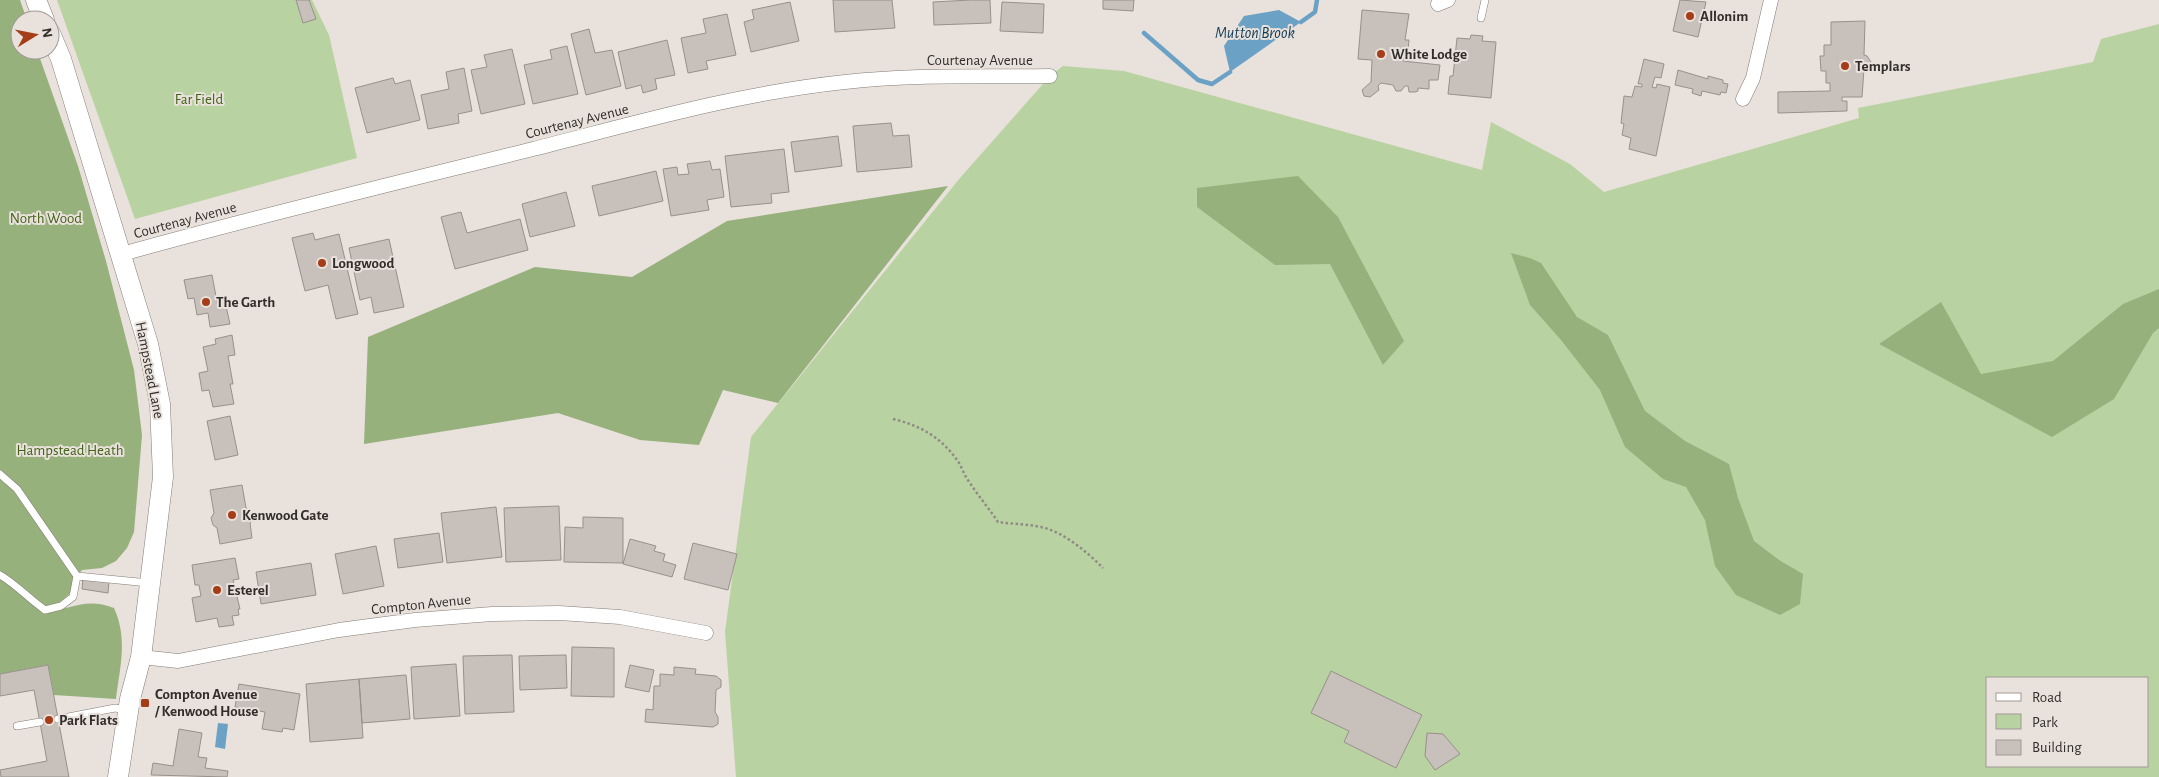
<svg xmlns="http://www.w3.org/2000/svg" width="2159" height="777" font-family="'Alegreya Sans',sans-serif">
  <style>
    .green { fill: #b9d2a1; fill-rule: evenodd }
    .forest { fill: #96b17c }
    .water { fill: #6aa1c5 }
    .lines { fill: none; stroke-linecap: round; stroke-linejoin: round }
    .stream { stroke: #6aa1c5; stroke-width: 4.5 }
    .building { fill: #c8c1bb; stroke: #97908b }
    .service-casing { stroke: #837c77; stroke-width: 8 }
    .minor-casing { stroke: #837c77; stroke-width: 15 }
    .secondary-casing { stroke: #837c77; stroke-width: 21 }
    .path { stroke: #908a86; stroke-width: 2.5; stroke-dasharray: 2.5 2.5; stroke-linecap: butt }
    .service { stroke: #fff; stroke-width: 7 }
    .minor { stroke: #fff; stroke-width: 14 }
    .secondary { stroke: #fff; stroke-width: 20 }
    .poi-dot { fill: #a53e18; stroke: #e9e1db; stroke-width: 2 }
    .labels { text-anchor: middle; stroke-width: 4; stroke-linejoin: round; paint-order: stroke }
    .poi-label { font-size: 15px; font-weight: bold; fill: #312e2c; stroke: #e9e1db; text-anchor: start }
    .street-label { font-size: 15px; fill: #312e2c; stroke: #e9e1db }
    .park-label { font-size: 15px; fill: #426216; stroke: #e9e1db }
    .water-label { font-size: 16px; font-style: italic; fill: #0e3b55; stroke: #e9e1db }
  </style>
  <rect width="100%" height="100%" fill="#e9e1db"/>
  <path class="green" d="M57,0H312L329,35L357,158L135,219Z
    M2159,24V777H736L725,632L751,437L960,178L1050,76L1063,66L1124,71L1482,170L1491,122L1570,164L1604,192L1859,118L1858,108L2093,62L2101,39ZM1988,678H2148V766H1988Z"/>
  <path class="forest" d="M0,0H20L27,20H20V50H37L78,166L106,261L134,370L142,435L134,532L127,548L116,561L102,568L82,570L77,576L74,590L60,602L66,608C84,603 96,601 114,608C128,639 120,666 116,699L54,695L48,665L0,674Z
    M1298,176L1338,217L1404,341L1383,365L1330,264L1275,265L1197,207V188Z
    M948,186L778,403L723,390L699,445L640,440L558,413L364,444L368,337L535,267L632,277L727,221Z
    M1511,253L1530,258L1541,263L1577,317L1608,335L1645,411L1685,441L1729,464L1738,498L1754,541L1779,560L1803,574L1800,604L1780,615L1736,595L1715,566L1705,520L1686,487L1663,479L1625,447L1600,390L1561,340L1530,305Z
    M2159,289V328L2153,333L2114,399L2052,437L1879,344L1941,302L1981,374L2053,361L2123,304Z"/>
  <path class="water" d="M1279,10L1301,22L1230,72L1224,46L1244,16Z
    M218,723L228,724L225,749L215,747Z"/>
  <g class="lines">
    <path class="stream" d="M1301,22L1315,12L1317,0
      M1144,33L1198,80L1212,84L1230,72"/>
  </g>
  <path class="building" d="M296,0H309L316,19L303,23Z
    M833,0H892L895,28L835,32Z
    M971,0H990L991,23L934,25L933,2Z
    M1103,0H1134L1133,11L1103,9Z
    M1680,0L1706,2L1698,37L1673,31Z
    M790,2L799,41L751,52L744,22L754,19L752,10Z
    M1002,2L1044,4L1043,33L1000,31Z
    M1362,10L1409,14L1405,40H1409L1408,50H1405L1403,61L1440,65L1438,80H1429V89L1418,88V91L1415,92H1409L1408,86H1405L1401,91H1396L1393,85L1381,83L1378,86L1379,90L1370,97L1364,96L1362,90L1371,82L1372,60L1358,59Z
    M727,14L736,55L706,61L708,69L688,73L681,38L706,33L703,19Z
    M1865,21L1864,55L1867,56L1871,62L1869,67L1864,69L1862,97H1842V101H1847V111L1778,113V92L1830,91V83H1826V71H1821L1820,56H1824V45H1831V22Z
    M589,29L595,53L612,50L621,86L586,95L571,34Z
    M1471,35L1483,36L1482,41L1496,42L1491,98L1448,94L1450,76H1453L1457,38L1470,39Z
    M667,40L675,75L655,79L657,89L643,93L641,85L626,89L618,52Z
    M567,46L578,94L533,104L524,65L552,59L550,50Z
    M512,49L525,104L481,114L471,70L487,67L484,55Z
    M1644,59L1664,64L1661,78L1655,77L1652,87L1656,88L1657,84L1670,87L1656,156L1629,149L1631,138L1622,135L1624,124L1621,123L1624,96L1632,97L1635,86L1642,87V84H1638Z
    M464,68L472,111L458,114L459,123L428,129L421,95L449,89L446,72Z
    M1678,70L1708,79V76L1723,80V83L1728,84L1726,93L1721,92L1720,95L1702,91L1701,96L1692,93L1693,89L1675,85Z
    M393,78L395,84L410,80L420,120L367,133L355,88Z
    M891,123L893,136L909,135L912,167L857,172L853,126Z
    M838,136L842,166L795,172L791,142Z
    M784,149L789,192L771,194L772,203L731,207L725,156Z
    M710,161L712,170L720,169L724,197L707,200L709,210L671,216L663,169L677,167L678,175L689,174L687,164Z
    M656,171L663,201L599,216L592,186Z
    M566,192L575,226L530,237L522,204Z
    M461,212L467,233L520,219L528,250L455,269L441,217Z
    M313,233L315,240L339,234L358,314L336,319L328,285L305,291L292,238Z
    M389,239L404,307L374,313L371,297L360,300L349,248Z
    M212,275L218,307L226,306L230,324L210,327L208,313L197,315L194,298L188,299L184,280Z
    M232,335L235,355L228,356L233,384H230L234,404L213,407L209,390L202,391L199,373L208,371L203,347L216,344L215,339Z
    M230,416L238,455L215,460L207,421Z
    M242,485L246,508L251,511L252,520L250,523L252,538L220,544L217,528L213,525L211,518L214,513L210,490Z
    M559,506L561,560L506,562L504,508Z
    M496,507L502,557L447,563L441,513Z
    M583,517L623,518V563L564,562L565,527L583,528Z
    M439,533L443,562L398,568L394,539Z
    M630,539L656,546L654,551L665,554L663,561L676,565L672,577L623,564Z
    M693,543L737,554L728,590L684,579Z
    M376,546L384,586L343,594L335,554Z
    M235,558L239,579L233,580L240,609H238L239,615L232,616L234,625L219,627L217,618L196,622L192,598L201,596L199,585H195L192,565Z
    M311,563L316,595L261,604L256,572Z
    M83,577L109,581L108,593L82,589Z
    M572,647L614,648V697L571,696Z
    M512,655L514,712L465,714L463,656Z
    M566,655L567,688L520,690L519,656Z
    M456,664L460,716L414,719L411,667Z
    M48,665L69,777H1L0,770L47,761L34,690L0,696V674Z
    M630,665L654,670L649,692L625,687Z
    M674,667L696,669L695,674L716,676L721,680V687L716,690L715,712L718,717V724L713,727L645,722L646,709L653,710L654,686H660V674L674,675Z
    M1331,671L1422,715L1396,768L1344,742L1349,731L1311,713Z
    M406,675L410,719L362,723L359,679Z
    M359,679L363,738L310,742L306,684Z
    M239,684L300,694L294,730L283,728L282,732L262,729L265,712L235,707Z
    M179,729L202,733L198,757L207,758L205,768L228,771L227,777L151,775L153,763L173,766Z
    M1427,733L1443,734L1460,754L1435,770L1425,756Z"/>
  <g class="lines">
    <defs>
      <path id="service" d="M1481,18L1485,0
        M0,474L17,489L77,576L73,597L61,606L45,610C29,599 17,585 0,575
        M77,576L149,583
        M58,719L115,708L128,710
        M17,726L40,722"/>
      <path id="minor" d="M1438,4L1448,0
        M1743,99L1753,78L1771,0
        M122,254C258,216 396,183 533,149C636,123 739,93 845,82C913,74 981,77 1050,76
        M141,657L178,661L339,630L415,620L492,614L559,613L620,617L706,633"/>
      <path id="secondary" d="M36,0L44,20
        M50,33L61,59L148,344L160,404L163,477L141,657L130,699L118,777"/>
    </defs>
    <use href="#service" class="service-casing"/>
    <use href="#minor" class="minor-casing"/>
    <use href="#secondary" class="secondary-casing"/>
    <path class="path" d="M893,419C919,425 941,437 957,460C961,465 963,472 966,477C976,493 988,507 998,522C1012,524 1027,524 1041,527C1064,532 1087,552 1103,568"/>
    <use href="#service" class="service"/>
    <use href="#minor" class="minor"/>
    <use href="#secondary" class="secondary"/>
  </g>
  <g class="poi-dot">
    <circle cx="1690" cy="16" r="5"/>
    <circle cx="1381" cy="54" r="5"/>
    <circle cx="1845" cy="66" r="5"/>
    <circle cx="322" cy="263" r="5"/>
    <circle cx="206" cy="302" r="5"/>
    <circle cx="232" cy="515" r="5"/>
    <circle cx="217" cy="590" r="5"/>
    <rect x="140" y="698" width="10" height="10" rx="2.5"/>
    <circle cx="49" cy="720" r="5"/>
  </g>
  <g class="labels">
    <g class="poi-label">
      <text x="1700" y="21">Allonim</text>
      <text x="1391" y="59">White Lodge</text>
      <text x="1855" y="71">Templars</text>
      <text x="332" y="268">Longwood</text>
      <text x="216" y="307">The Garth</text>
      <text x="242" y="520">Kenwood Gate</text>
      <text x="227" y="595">Esterel</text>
      <text x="155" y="699">Compton Avenue<tspan x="155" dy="17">/ Kenwood House</tspan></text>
      <text x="59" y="725">Park Flats</text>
    </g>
    <g class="street-label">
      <text x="980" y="65">Courtenay Avenue</text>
      <text transform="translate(577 121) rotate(-14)" y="5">Courtenay Avenue</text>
      <text transform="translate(185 220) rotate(-15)" y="5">Courtenay Avenue</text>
      <text transform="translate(150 370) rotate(79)" y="5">Hampstead Lane</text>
      <text transform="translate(421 604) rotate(-6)" y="5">Compton Avenue</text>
    </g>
    <g class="park-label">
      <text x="199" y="104">Far Field</text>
      <text x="46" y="223">North Wood</text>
      <text x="70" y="455">Hampstead Heath</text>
    </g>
    <g class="water-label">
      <text x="1255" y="38">Mutton Brook</text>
    </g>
  </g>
  <rect x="1986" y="677" width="162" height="90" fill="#e9e1db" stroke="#9f9995"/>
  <rect x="1996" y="693" width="25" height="8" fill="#ffffff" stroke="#9f9995"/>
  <text x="2032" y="702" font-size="15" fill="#312e2c">Road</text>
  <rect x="1996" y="714" width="25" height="15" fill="#b9d2a1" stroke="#9f9995"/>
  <text x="2032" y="727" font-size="15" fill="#312e2c">Park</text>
  <rect x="1996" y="740" width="25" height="15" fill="#c8c1bb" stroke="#9f9995"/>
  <text x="2032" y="752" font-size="15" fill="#312e2c">Building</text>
  <g transform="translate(35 35) rotate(80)"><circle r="24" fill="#e9e1db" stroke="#9f9995"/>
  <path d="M0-4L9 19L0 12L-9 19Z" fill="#a53e18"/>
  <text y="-8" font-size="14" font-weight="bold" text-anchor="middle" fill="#312e2c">N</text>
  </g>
</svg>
